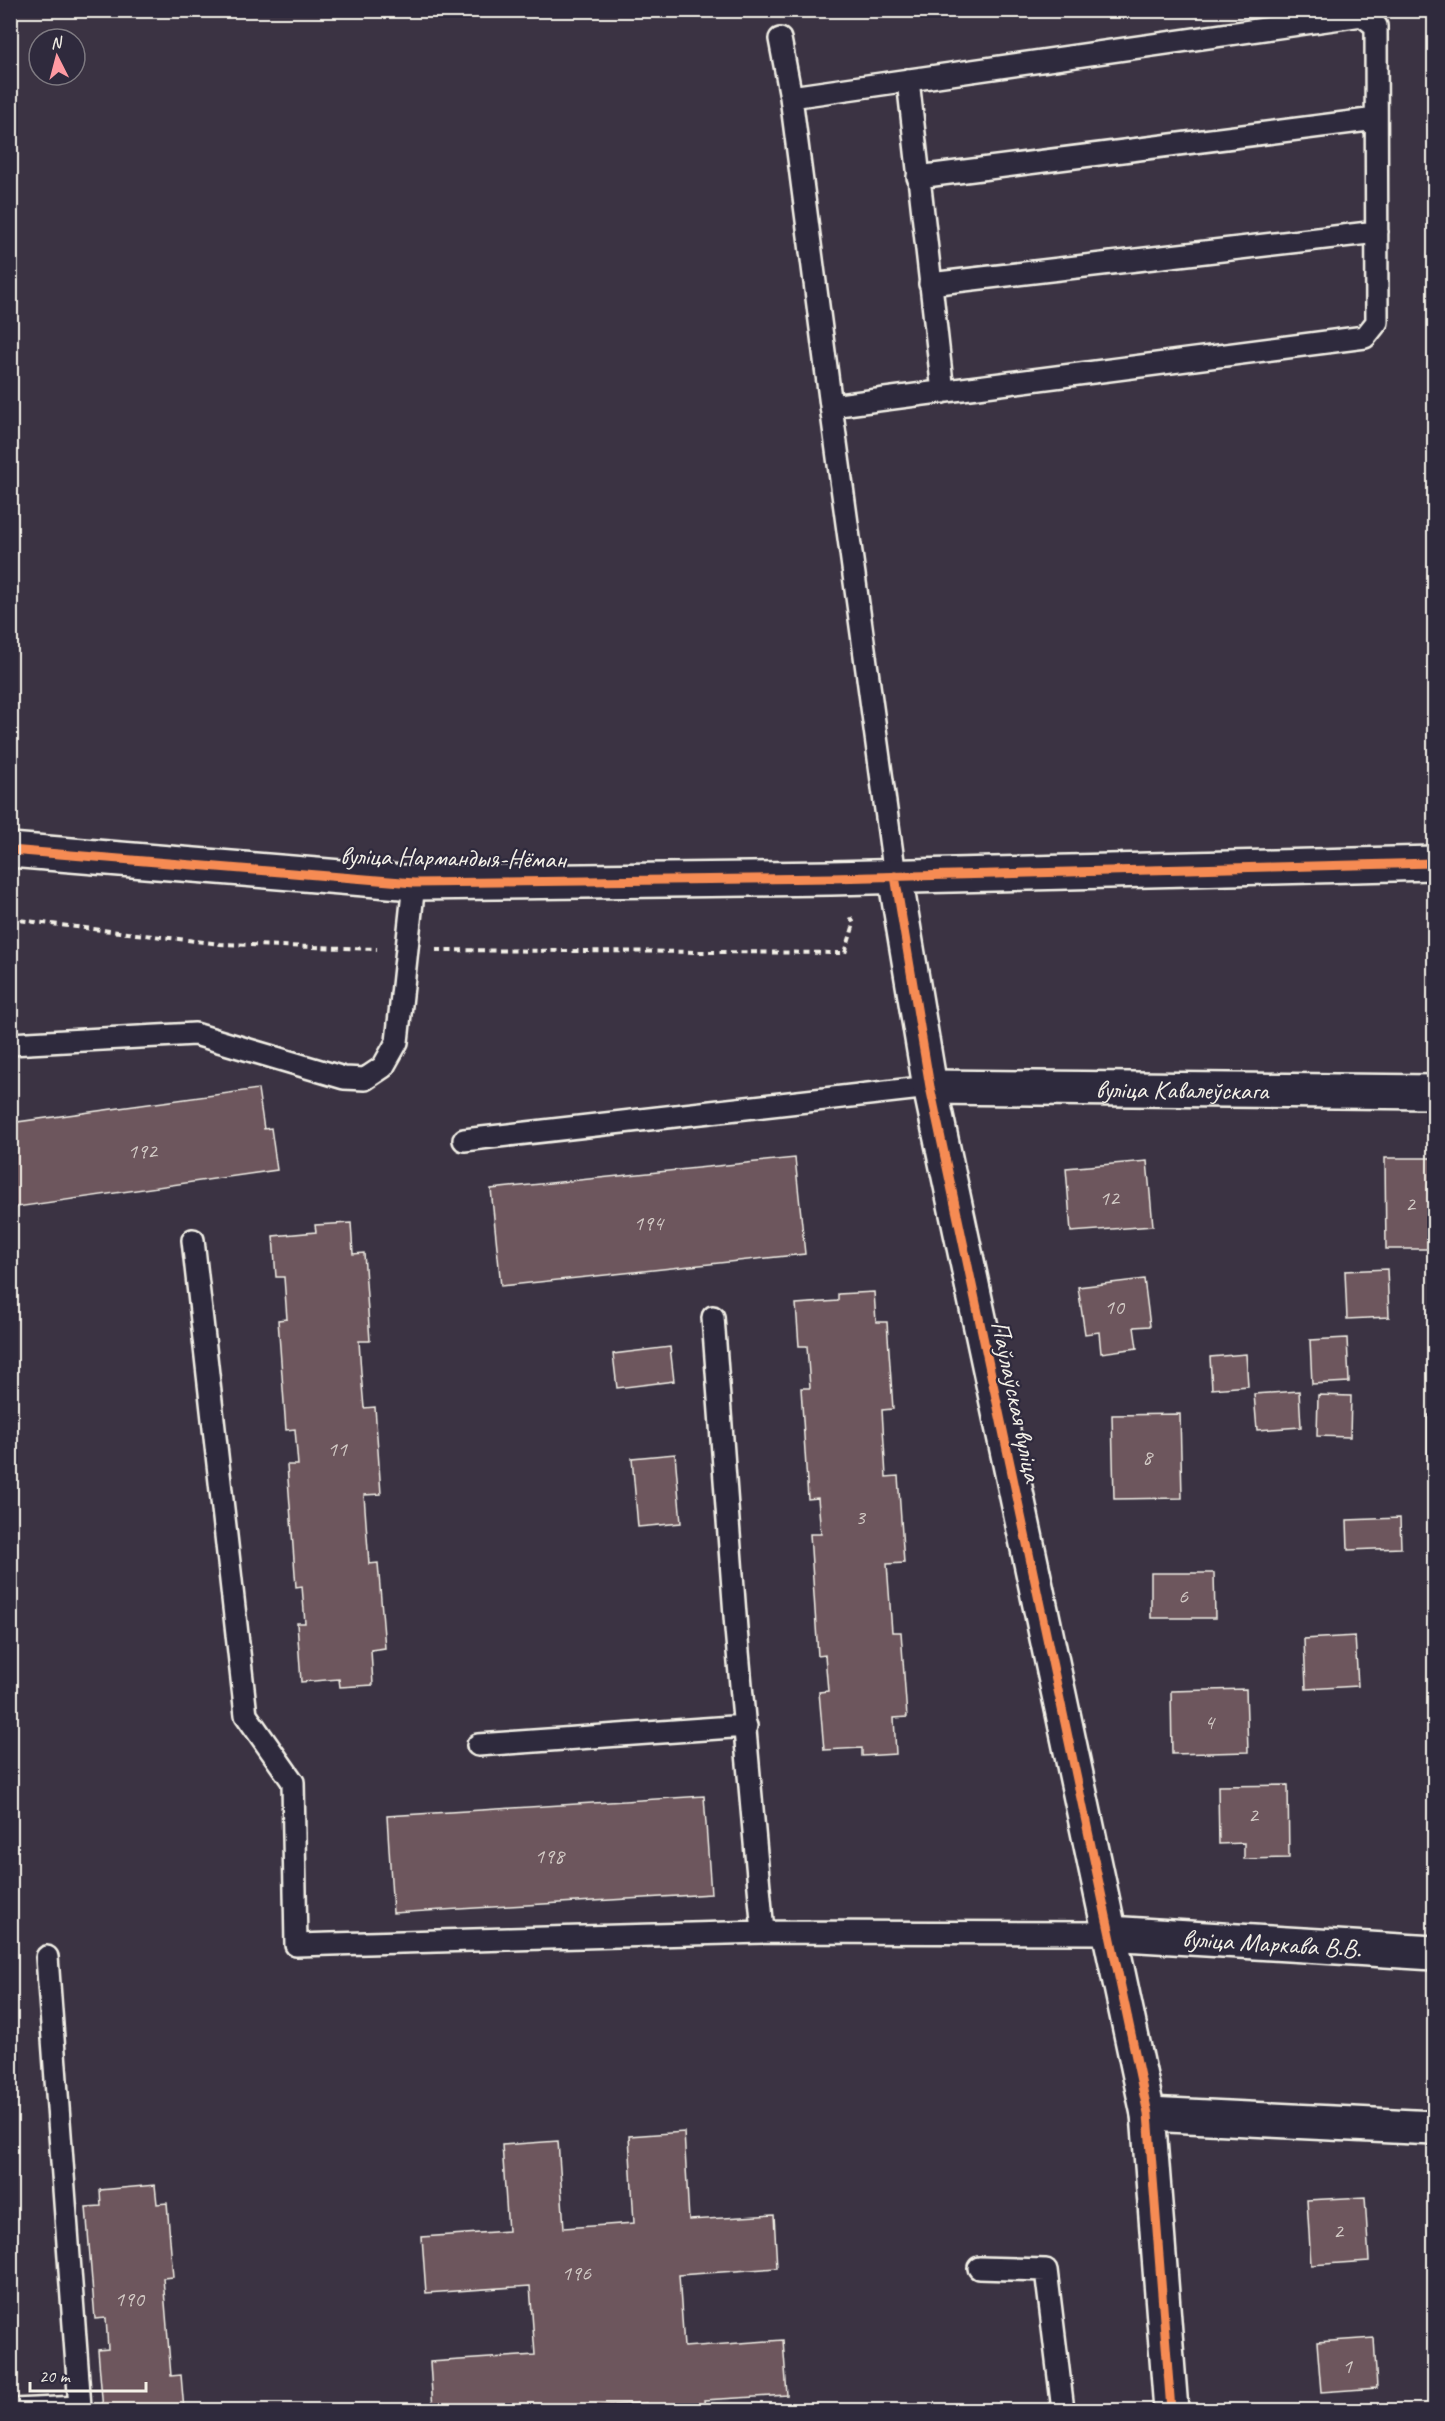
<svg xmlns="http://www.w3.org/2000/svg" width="1445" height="2421" font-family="Caveat,sans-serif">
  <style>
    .building { fill: #6d565d; stroke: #f4f1e8; stroke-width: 1.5 }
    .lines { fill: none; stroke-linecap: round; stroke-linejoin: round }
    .service-casing { stroke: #f4f1e8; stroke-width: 26 }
    .minor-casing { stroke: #f4f1e8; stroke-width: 38 }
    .path { stroke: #f4f1e8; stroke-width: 4; stroke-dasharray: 6 4.5; stroke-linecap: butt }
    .service { stroke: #2f2a3d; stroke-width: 21 }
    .minor { stroke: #2f2a3d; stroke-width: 33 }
    .cycleway-casing { stroke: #2f2a3d; stroke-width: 13 }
    .cycleway { stroke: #f68b52; stroke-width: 9 }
    .labels { text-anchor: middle; stroke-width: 4.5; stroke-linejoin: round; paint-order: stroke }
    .number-label { font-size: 22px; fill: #d2cac5 }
    .street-label { font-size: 26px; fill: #f4f1e8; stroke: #2f2a3d }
  </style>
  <rect width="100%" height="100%" fill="#3b3343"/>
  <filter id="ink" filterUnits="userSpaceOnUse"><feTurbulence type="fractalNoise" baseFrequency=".0167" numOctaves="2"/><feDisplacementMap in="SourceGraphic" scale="12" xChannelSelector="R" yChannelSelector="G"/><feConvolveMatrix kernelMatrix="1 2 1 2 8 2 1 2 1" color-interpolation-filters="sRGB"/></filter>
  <g filter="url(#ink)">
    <path class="building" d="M258,1089L264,1129L271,1128L277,1170L10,1208V1123Z
      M795,1158L805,1254L501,1286L491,1189Z
      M1385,1158H1434V1249H1386Z
      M1147,1161L1153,1226L1071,1232L1066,1168Z
      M351,1223L353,1254L364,1253L370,1341H359L361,1373L364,1408L375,1407L381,1494L364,1495L369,1564L378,1563L385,1648L371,1650L373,1685L340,1687L339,1679L301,1682L297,1623H305L302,1586L296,1587L287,1465H298L295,1429L286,1430L278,1320L287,1319L284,1277H276L273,1236L316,1232L315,1225Z
      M1387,1269L1389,1317L1347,1319L1345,1271Z
      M1144,1279L1150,1326L1134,1327L1137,1348L1101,1353L1099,1332L1085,1334L1078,1287Z
      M874,1292L876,1322H887L893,1409L882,1410L886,1477L898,1476L904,1563L887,1564L892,1632H901L907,1717L894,1718L896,1754L862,1756V1748L824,1750L819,1692L828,1691L825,1655L818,1656L810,1534H821L818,1498L808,1499L801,1388H810L807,1346H799L796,1304L838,1301V1294Z
      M1347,1338L1349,1382L1312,1384L1310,1340Z
      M670,1347L674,1381L617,1388L613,1354Z
      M1246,1354L1248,1386L1212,1389L1210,1357Z
      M1299,1391L1301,1427L1257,1430L1254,1394Z
      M1318,1395L1351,1396L1350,1437L1317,1436Z
      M1180,1414L1182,1498L1114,1499L1112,1415Z
      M1428,1415H1434V1477H1428Z
      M675,1454L681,1523L638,1527L632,1458Z
      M1400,1518L1401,1548L1348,1550L1347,1520Z
      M1151,1573H1214L1215,1618H1151Z
      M1355,1636L1358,1686L1306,1689L1304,1639Z
      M1246,1689L1248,1752L1172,1754L1171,1691Z
      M1288,1785L1289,1858L1244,1859V1843L1219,1844L1218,1786Z
      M704,1796L711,1894L393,1913L387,1816Z
      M684,2132L689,2220L774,2215L777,2268L679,2275L684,2347L783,2340L787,2395L704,2400L705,2410H646V2403L579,2407V2410H433L430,2362L535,2355L530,2286L426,2293L422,2237L508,2231L502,2145L558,2141L564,2228L634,2223L629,2136Z
      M155,2185L157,2204L167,2203L173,2277L163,2278L171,2376L181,2375L184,2410H103L98,2350L108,2349L106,2318L95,2319L86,2207L101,2206L100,2190Z
      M1365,2197L1369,2261L1311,2265L1307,2200Z
      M1374,2338L1377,2388L1321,2392L1317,2342Z"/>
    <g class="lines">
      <defs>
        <path id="service" d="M780,39L791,97L831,406L895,876
          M908,80L943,392
          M791,97L1362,15L1376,26L1377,322L1365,337L831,406
          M918,177L1376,119
          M930,284L1377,232
          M10,1044L195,1034L344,1078L365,1079L383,1067L397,1042L414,883
          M464,1140L930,1087
          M193,1240L246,1715L293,1782L296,1945L763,1932L1108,1933
          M713,1317L736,1629L763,1932
          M478,1745L746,1726
          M979,2268L1046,2270L1063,2410
          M13,2410L80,2407L47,1957"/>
        <g id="minor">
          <path d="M10,850L414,883L831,878L1434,863"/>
          <path d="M895,876L930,1087L1148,2114L1171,2410"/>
          <path id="s1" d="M930,1087L1434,1092"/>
          <path id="s2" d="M1108,1933L1434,1953"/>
          <path d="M1148,2114L1434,2128"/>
        </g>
      </defs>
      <use href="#service" class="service-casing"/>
      <use href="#minor" class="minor-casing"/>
      <path class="path" d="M10,919L220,944L377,949
        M436,950L845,953L854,924L849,913"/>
      <use href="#service" class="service"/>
      <use href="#minor" class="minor"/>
      <defs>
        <path id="cycleway" d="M10,850L414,883L831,878L1434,863
          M895,876L930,1087L1148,2114L1171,2410"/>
      </defs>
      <use href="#cycleway" class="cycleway-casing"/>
      <use href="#cycleway" class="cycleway"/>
    </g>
  </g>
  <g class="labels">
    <g class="number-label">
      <text x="142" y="1158">192</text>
      <text x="1109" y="1205">12</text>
      <text x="1410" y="1211">2</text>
      <text x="648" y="1230">194</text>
      <text x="1114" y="1314">10</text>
      <text x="337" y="1456">11</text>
      <text x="1147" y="1464">8</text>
      <text x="860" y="1524">3</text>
      <text x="1183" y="1603">6</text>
      <text x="1209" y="1729">4</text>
      <text x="1253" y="1822">2</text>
      <text x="549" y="1863">198</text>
      <text x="1338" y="2238">2</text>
      <text x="576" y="2280">196</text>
      <text x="129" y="2306">190</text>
      <text x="1347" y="2373">1</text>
    </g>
    <g class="street-label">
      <text transform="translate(453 857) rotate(1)" y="9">вуліца Нармандыя-Нёман</text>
      <text dy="9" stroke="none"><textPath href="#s1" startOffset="252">вуліца Кавалеўскага</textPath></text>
      <text transform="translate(1017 1401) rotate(78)" y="9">Паўлаўская вуліца</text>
      <text dy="9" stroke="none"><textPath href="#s2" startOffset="164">вуліца Маркава В.В.</textPath></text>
    </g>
  </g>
  <rect width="1445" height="2421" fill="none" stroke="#2f2a3d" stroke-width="36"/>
  <rect x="18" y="18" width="1409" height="2385" fill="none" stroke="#f4f1e8" stroke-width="2" filter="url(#ink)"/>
  <g transform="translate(57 57) rotate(354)"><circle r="28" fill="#2f2a3d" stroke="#7e7a81" stroke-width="1.5"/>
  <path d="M0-4.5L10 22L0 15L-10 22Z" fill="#ff9aa2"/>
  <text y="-9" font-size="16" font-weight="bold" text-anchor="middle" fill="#f4f1e8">N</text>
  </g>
  <path d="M30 2382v9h116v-9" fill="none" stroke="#f4f1e8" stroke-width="3"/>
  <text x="39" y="2382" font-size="18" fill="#f4f1e8" stroke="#2f2a3d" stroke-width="4.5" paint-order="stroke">20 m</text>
</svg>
